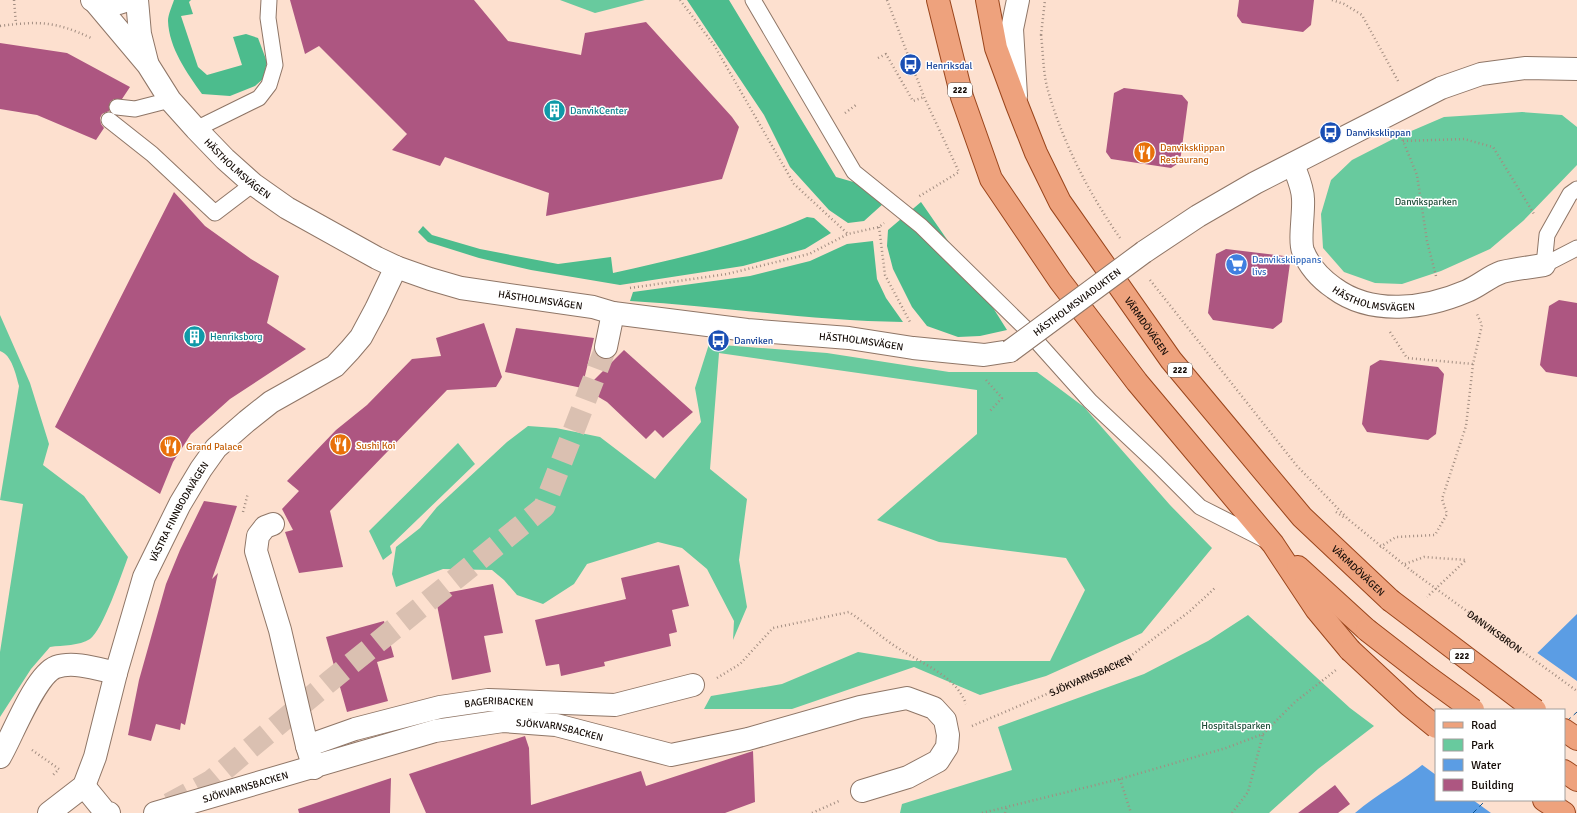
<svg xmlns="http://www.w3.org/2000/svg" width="1577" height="813" font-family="Signika,sans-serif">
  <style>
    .green { fill: #68ca9e }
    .forest { fill: #4cbc8d }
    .water { fill: #5b9de4 }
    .pier { fill: #fde0cf }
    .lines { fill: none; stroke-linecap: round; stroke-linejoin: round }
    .ferry { stroke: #085292; stroke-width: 1; stroke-dasharray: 5 4; stroke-linecap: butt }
    .building { fill: #ad5681 }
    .minor-tunnel { stroke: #dac0b1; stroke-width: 22; stroke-dasharray: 22 11; stroke-linecap: butt }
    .service-casing { stroke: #8f7667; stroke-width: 17 }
    .minor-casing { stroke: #8f7667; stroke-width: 24 }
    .tertiary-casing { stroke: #8f7667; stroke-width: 24 }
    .primary-casing { stroke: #9a451c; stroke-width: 24 }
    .path { stroke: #a28d81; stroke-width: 2.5; stroke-dasharray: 1 3; stroke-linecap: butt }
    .service { stroke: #fff; stroke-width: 15 }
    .minor { stroke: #fff; stroke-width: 22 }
    .tertiary { stroke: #fff; stroke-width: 22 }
    .primary { stroke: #eea27d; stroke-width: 22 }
    .minor-bridge-casing { stroke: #8f7667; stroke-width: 24; stroke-linecap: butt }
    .primary-bridge-casing { stroke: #9a451c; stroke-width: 24; stroke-linecap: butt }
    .path-bridge { stroke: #a28d81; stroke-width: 2.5; stroke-dasharray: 1 3; stroke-linecap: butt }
    .minor-bridge { stroke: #fff; stroke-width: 22 }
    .primary-bridge { stroke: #eea27d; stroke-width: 22 }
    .labels { text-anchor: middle; stroke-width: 3; stroke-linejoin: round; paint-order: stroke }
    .shield { fill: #fff; stroke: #5b5551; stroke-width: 1 }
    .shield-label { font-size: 9px; font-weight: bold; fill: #150c07 }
    .transit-label { font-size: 10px; fill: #164399; stroke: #fff; text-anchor: start }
    .culture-label { font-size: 10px; fill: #0d838f; stroke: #fff; text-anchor: start }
    .food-label { font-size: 10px; fill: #c56008; stroke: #fff; text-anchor: start }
    .street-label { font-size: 10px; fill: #150c07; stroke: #fff }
    .park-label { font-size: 10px; fill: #1f4d39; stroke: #fff }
    .shop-label { font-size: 10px; fill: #366cbe; stroke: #fff; text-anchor: start }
  </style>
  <rect width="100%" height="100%" fill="#fde0cf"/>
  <path class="green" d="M560,0H645L595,13Z
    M1522,112L1562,115L1577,127V165L1523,221L1490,249L1441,271L1402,284L1375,283L1344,272L1323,248L1321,214L1331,180L1352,160L1395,138L1444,117Z
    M0,315L30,383L49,444L43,465L84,496L128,557C122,573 103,630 90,639C79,646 63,645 50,647L31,669L0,717V652L23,504L0,500L19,386C16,375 12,355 0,351Z
    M709,344L827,353L949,372H1037L1084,407L1170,505L1212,548L1142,633L1046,676L980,695L914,667L792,709H704L711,696L782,684L858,652L913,661H1050L1085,590L1066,558L939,542L877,520L977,434V390L719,353L710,469L747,499L739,560L747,607L733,640L734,621L707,569L682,548L658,542L587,564L574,584L543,604L517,595L504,580L492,570L443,569L396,587L392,574L396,547L420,528L437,507L507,442L528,426L556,428L600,437L655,479L701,422L695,388Z
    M458,443L475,464L390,546L392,553L383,560L369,531Z
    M1248,615L1350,708L1374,726L1318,769L1269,813H900L902,804L1012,770L998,727L1144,674L1208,641Z"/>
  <path class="forest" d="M174,0H191L189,2L193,14L181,16L198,67L207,75L242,65L233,37L246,34L258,38L267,62L263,79L255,86L230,96L202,94C187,73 169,48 168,21C168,15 172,6 174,0Z
    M687,0H729L836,177L885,191L884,203L864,221L848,223L829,210L790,167L764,115Z
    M921,202L980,287L1007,330L980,336L958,337L927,326L912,307L893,269L887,246L888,230Z
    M807,217L814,218L831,233L805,249L743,266L620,285L531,270L479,258L428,242L418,232L423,226L432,235L480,249L558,264L611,257L613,273C679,258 745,244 807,217Z
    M873,241L877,279L886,298L903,322C812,321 721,306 630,301L633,292L750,276L810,261L847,244Z"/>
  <path class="water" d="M1577,614V800L1562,813H1355C1381,791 1412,776 1436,753V800H1564V710H1479Z"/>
  <path class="pier" d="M1536,652L1577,681V803L1565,813H1491L1473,800H1564V710H1477Z
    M1436,751V775L1421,764Z"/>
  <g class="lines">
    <path class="ferry" d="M1567,721L1577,712
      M1473,813L1486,800"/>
  </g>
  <path class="building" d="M290,0H474L508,41L581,55L585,33L646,22L732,117L739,127L722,179L546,216L549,193L445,157L440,166L392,150L407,134L319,46L305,54Z
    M1239,0H1314L1311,25L1303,32L1242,23L1237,16Z
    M0,43L67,53L130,87L122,99H114L110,102L109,111L102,114L100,118L101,124L104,128L96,140L37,115L0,109Z
    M1124,88L1182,95L1188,102L1180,162L1171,168L1111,159L1106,152L1114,93Z
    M174,192L205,226L251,259L279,276L267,323L306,349L230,399L191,434L173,462L160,494L55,427Z
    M1226,249L1284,256L1290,263L1282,322L1273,329L1213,320L1208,313L1216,254Z
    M1559,300L1577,303V377L1546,372L1540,365L1549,306Z
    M484,323L502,377L496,387L447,390L330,511L343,567L299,573L285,532L293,530L282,509L299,491L287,481L336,430L367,405L412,359L441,356L436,338Z
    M516,328L594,338L582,388L505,372Z
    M624,350L693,412L663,438L655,430L646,439L607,402L585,389Z
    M1380,360L1438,367L1444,374L1436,434L1428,440L1367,432L1362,424L1370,366Z
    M204,501L237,506L212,579L218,573L185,725L181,723L180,730L156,724L151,741L128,735L139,680L166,584L180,550Z
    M679,565L689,606L672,610L677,632L669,634L671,646L604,662L605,666L561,676L559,664L546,666L535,620L626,599L621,578Z
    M493,584L503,633L484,636L491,672L452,680L435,595Z
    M384,621L394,657L377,662L388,701L347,712L326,637Z
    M525,736L529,748L531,805L641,771L646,786L753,751L755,802L725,813H426L409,774Z
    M391,778L390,813H299L298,809Z
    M1335,785L1350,804L1338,813H1298Z"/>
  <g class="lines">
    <path class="minor-tunnel" d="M169,804L211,781L330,681L544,507L606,347"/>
    <defs>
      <path id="service" d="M753,0L854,172L921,226L1023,326L1090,401L1156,463L1200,507L1265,540
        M117,107L135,109L170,100
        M109,120L152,154L215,213L253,184
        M196,129L259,98L269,85L275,65L268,18L269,0
        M1544,265L1547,235L1570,194L1577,189
        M1544,265L1577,248"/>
      <g id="minor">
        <path d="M137,0L140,34L147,62"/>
        <path id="s2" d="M95,2L148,65L170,100L196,129L225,159L253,184L287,208L377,258L396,267L430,279L461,288L593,307L613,313L747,330L849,338L913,348L984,355L1010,351"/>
        <path d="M1016,96L1012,29L1018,0"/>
        <path id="s3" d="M1293,164C1297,175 1303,188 1303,199C1304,213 1299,240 1303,251C1309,266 1321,279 1334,288C1372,316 1425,309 1467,291C1479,286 1490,276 1502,272C1516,269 1530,267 1544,265"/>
        <path d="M1144,252L1198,216L1255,183L1441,88L1481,74L1526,68L1577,69"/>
        <path d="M606,347L613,313"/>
        <path d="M273,524L265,527L258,536L256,551L280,630L307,746"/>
        <path d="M0,757C12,737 35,675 56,667C74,661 98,669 116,673"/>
        <path id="s4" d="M314,768L307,746L355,729L440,707L488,700L615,705L693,685"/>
        <path d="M84,786L106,813H109"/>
        <path id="s5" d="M49,813L84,786L95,757L116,673L144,577L180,504L201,469L216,448L247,421L271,402L335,366L350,350L361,337L376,309L396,267"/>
        <path id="s6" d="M155,813L435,731L503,721L556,725L671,755L748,739L860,707L907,698L934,708L945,720L948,735L947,747L938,761L908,777L862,791"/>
      </g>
      <path id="tertiary" d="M92,0C102,7 117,5 127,0"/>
      <g id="primary">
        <path d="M938,0L962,97L991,179L1060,281L1137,382L1273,544L1316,609L1350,650"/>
        <path id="s7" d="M987,0L996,48L1017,105L1036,153L1060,202L1171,360L1302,517L1390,600"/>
        <path d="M1298,567L1367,630"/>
        <path d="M1564,730L1577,739"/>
        <path d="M1564,771L1577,780"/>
        <path d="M1544,800L1564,813"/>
      </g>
    </defs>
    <use href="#service" class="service-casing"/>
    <use href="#minor" class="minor-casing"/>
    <use href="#tertiary" class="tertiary-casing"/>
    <use href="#primary" class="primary-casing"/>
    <g class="path">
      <path d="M14,0L16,24"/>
      <path d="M680,0L714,45L794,184L848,234"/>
      <path d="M887,0L924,97L959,172L918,197"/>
      <path d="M1332,0L1344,4L1362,15L1398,81"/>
      <path d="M0,26C38,21 55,21 91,38"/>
      <path d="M1041,35C1043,51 1043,70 1047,87C1062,141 1088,192 1120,238"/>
      <path d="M1041,35L1045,0"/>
      <path d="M878,58L886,54L913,101L924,97"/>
      <path d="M845,113L856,105"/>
      <path d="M1401,136L1417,175L1427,241L1436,276"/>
      <path d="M1403,141L1464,139L1493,147L1534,214"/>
      <path d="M879,227L885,275L910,322"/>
      <path d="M1150,280L1297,466L1349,520L1413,572"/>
      <path d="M630,288L727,274L809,254L848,234L879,227L884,223"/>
      <path d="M1390,332L1407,358L1473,364L1482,325L1477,314"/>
      <path d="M986,380L1002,398L989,412"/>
      <path d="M243,512L248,493"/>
      <path d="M1336,512L1345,518"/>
      <path d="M1380,547L1396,537L1435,535L1447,514L1442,499L1466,426L1473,364"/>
      <path d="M1405,564L1424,557L1466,560L1427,597"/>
      <path d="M717,678L740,664L773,628L849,612C867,624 883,639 901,650C924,665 956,676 966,704"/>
      <path id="s1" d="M972,726L1124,661L1190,611L1216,587"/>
      <path d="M32,750L59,769L52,776"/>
      <path d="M1120,779L1131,813"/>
      <path d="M812,813L839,801"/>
      <path d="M982,813L1120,779L1226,748L1263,734L1295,702L1336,670"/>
      <path d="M1005,813L1007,807"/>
      <path d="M1232,813L1248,792L1263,734"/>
    </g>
    <use href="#service" class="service"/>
    <use href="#minor" class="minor"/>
    <use href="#tertiary" class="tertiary"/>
    <use href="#primary" class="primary"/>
    <defs>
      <g id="minor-bridge">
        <path id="s9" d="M1010,351L1144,252"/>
      </g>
      <path id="primary-bridge" d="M1390,600L1535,710
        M1367,630L1425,675L1473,710
        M1350,650L1409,705L1436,727"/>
    </defs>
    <use href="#minor-bridge" class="minor-bridge-casing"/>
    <use href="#primary-bridge" class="primary-bridge-casing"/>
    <path class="path-bridge" id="s8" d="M1413,572L1577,691"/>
    <use href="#minor-bridge" class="minor-bridge"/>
    <use href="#primary-bridge" class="primary-bridge"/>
  </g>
  <defs>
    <symbol id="bus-disc" viewBox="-11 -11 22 22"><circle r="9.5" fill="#1a4fb4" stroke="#fff"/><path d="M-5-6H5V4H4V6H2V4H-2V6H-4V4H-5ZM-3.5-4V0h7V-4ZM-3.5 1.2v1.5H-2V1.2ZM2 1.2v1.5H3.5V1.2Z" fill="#fff"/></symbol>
    <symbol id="building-disc" viewBox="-11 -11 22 22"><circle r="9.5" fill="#0f9aa8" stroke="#fff"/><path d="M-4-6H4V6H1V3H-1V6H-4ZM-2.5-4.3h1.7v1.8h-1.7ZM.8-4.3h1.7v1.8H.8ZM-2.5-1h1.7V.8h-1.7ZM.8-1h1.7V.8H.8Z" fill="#fff"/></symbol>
    <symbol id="restaurant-disc" viewBox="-11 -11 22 22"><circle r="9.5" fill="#e8710a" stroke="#fff"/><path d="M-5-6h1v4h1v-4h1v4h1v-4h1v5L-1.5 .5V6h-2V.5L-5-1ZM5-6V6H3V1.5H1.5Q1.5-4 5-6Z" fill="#fff"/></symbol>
    <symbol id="supermarket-disc" viewBox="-11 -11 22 22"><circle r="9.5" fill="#3f7fe0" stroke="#fff"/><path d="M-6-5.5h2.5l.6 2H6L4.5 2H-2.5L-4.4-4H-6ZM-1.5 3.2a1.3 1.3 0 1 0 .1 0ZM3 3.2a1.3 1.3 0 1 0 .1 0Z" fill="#fff"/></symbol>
  </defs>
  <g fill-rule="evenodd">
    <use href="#bus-disc" x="898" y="52" width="25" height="25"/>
    <use href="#building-disc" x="542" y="98" width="25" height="25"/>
    <use href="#bus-disc" x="1318" y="120" width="25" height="25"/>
    <use href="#restaurant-disc" x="1132" y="140" width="25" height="25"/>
    <use href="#supermarket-disc" x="1224" y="252" width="25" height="25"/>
    <use href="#building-disc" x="182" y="324" width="25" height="25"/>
    <use href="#bus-disc" x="706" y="328" width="25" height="25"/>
    <use href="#restaurant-disc" x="328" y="432" width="25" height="25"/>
    <use href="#restaurant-disc" x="158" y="434" width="25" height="25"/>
  </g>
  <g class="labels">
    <g class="shield">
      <rect x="948" y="83" width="24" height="14" rx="3"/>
      <rect x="1168" y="363" width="24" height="14" rx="3"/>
      <rect x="1450" y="649" width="24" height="14" rx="3"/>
    </g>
    <g class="shield-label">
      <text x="960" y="93">222</text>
      <text x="1180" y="373">222</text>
      <text x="1462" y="659">222</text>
    </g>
    <g class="transit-label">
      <text x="926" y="69">Henriksdal</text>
      <text x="1346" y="136">Danviksklippan</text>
      <text x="734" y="344">Danviken</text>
    </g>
    <g class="culture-label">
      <text x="570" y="114">DanvikCenter</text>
      <text x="210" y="340">Henriksborg</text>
    </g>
    <g class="food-label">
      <text x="1160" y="151">Danviksklippan<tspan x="1160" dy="12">Restaurang</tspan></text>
      <text x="356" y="449">Sushi Koi</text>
      <text x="186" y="450">Grand Palace</text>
    </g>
    <g class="street-label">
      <text dy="4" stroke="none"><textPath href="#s2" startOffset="220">HÄSTHOLMSVÄGEN</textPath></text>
      <text dy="4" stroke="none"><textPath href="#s3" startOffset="180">HÄSTHOLMSVÄGEN</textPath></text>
      <text dy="4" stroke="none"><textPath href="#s2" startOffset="556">HÄSTHOLMSVÄGEN</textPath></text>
      <text dy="4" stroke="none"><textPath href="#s9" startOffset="83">HÄSTHOLMSVIADUKTEN</textPath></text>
      <text dy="4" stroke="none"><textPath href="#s7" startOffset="367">VÄRMDÖVÄGEN</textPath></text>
      <text dy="4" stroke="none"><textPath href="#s2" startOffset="880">HÄSTHOLMSVÄGEN</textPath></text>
      <text dy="4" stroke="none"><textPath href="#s5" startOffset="336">VÄSTRA FINNBODAVÄGEN</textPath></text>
      <text dy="4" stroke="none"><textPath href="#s7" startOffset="691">VÄRMDÖVÄGEN</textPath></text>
      <text dy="4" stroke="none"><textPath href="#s8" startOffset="101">DANVIKSBRON</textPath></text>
      <text dy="4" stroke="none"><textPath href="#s1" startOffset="129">SJÖKVARNSBACKEN</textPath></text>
      <text dy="4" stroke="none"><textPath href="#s4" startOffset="221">BAGERIBACKEN</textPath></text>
      <text dy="4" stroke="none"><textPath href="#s6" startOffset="418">SJÖKVARNSBACKEN</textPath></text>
      <text dy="4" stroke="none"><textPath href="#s6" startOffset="94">SJÖKVARNSBACKEN</textPath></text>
    </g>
    <g class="park-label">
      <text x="1426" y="205">Danviksparken</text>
      <text x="1236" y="729">Hospitalsparken</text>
    </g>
    <g class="shop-label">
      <text x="1252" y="263">Danviksklippans<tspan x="1252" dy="12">livs</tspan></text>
    </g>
  </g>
  <rect x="1435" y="709" width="130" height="92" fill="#ffffff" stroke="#a19e9c"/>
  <rect x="1443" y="722" width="20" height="6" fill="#eea27d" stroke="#a19e9c"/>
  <text x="1471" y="729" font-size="12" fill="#150c07">Road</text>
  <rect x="1443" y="739" width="20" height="12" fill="#68ca9e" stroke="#a19e9c"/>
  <text x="1471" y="749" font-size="12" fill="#150c07">Park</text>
  <rect x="1443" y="759" width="20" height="12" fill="#5b9de4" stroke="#a19e9c"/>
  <text x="1471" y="769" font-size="12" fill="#150c07">Water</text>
  <rect x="1443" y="779" width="20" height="12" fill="#ad5681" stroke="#a19e9c"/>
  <text x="1471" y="789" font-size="12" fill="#150c07">Building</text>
</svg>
